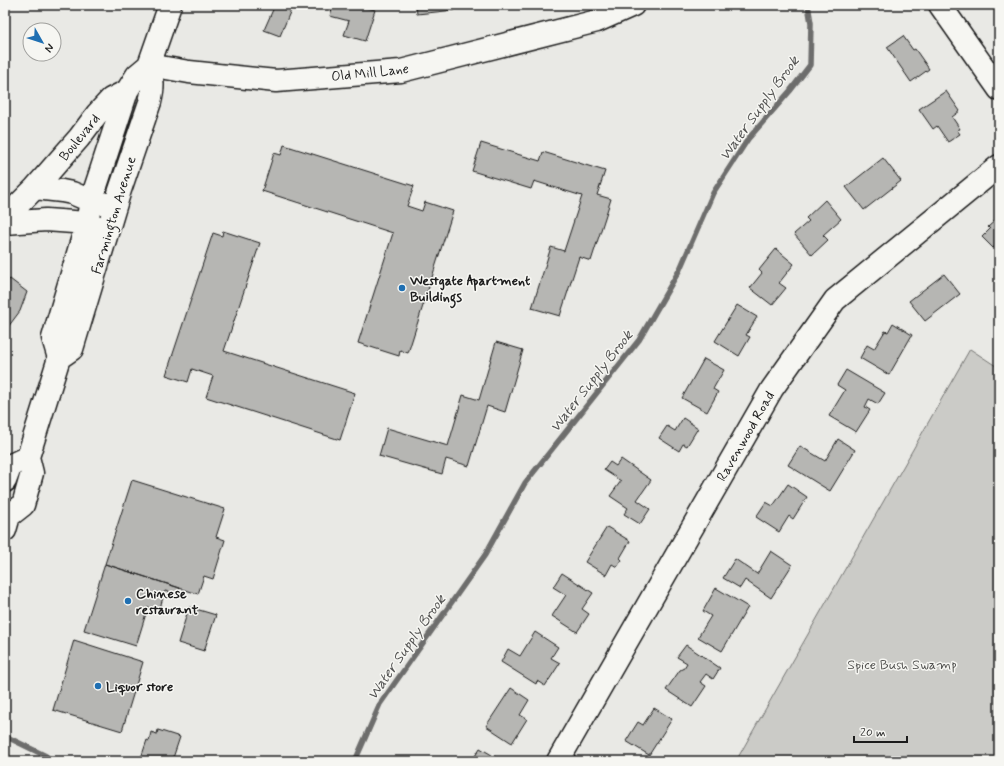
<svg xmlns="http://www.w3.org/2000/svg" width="1004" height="766" font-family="Mynerve,sans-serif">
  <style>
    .green { fill: #cbcbc7; stroke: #747472 }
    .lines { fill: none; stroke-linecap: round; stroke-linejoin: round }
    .stream { stroke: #6d6d6c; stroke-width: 5.5 }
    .building { fill: #b6b6b3; stroke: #1c1c1c }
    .minor-casing { stroke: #1c1c1c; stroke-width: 25 }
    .major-casing { stroke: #1c1c1c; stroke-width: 25 }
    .minor { stroke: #f6f6f2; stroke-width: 22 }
    .major { stroke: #f6f6f2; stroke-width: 22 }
    .poi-dot { fill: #1f6fb2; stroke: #f6f6f2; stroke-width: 1.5 }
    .labels { text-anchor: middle; stroke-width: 3; stroke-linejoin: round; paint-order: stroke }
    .street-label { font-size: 14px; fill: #1c1c1c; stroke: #f6f6f2 }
    .poi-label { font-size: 14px; font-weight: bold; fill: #1c1c1c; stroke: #f6f6f2; text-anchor: start }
    .park-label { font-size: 14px; fill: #51514f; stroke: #f6f6f2 }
    .water-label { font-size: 15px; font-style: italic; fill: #525251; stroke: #f6f6f2 }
  </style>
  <rect width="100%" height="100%" fill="#e9e9e5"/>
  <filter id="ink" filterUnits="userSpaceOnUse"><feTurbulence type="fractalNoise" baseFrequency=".025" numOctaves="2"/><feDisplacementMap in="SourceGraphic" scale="8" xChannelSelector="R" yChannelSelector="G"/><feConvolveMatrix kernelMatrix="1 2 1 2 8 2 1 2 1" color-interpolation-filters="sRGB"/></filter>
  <g filter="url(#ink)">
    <path class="green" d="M970,349L999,368V761H736Z"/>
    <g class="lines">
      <path class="stream" d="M5,736L46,756L51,761
        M355,761L380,704L485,555L525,483L639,340L680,269L713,193L748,139L790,91L810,65L811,23L808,5"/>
    </g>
    <path class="building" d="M275,5H293L280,36L264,30Z
      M333,5H341L352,8L353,5H356L375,10L365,41L344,35L349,21L330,16Z
      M416,5H454L455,10L417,14Z
      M903,36L913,50L915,49L929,69L911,82L887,47Z
      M946,91L960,111L952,117L960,129L957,130L960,134L948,142L937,126L933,129L919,109Z
      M481,143L540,161L543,152L605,171L597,195L611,199L591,261L579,257L560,316L532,308L551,247L564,251L582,196L534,181L531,189L472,171Z
      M284,145L414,186L407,206L422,211L425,202L453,211L408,353L400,350L399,356L358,343L393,233L262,191L274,153L281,155Z
      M883,158L901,181L864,210L846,187Z
      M825,200L841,219L823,235L828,240L812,255L794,234L809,221L806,218Z
      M999,217V243L993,248L982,237L990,229L988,227Z
      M223,231L260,243L224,351L355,393L340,440L206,397L213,376L192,369L188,382L166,375L213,233L222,236Z
      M776,249L794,264L779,283L786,288L772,305L750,288L762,273L759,270Z
      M944,274L960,294L925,321L909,301Z
      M10,279L27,292L20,311L5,331V283Z
      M737,305L757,317L746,335L750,337L739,356L715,341Z
      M893,323L912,335L889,375L860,358L867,345L874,349L885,331L888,332Z
      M496,342L523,350L505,412L487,406L469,466L446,459L442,474L379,456L387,428L448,446L463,395L479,400Z
      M704,359L724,370L713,389L718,392L707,412L682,398Z
      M846,370L885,393L878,404L869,399L865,407L870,410L856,432L829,416L845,390L837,385Z
      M683,418L698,428L687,446L683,444L679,451L659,438L667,426L675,431Z
      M838,439L855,450L830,491L788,465L800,446L825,461Z
      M621,459L651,480L637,500L650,509L640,524L624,514L628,508L610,496L621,481L604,470L610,462L616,466Z
      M132,480L225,509L216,537L225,540L213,579L204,576L198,594L105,564Z
      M788,484L807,497L793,519L789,516L779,532L756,517L766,502L773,506Z
      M607,527L630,541L620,558L622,560L617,567L612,564L606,575L585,562Z
      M771,551L792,565L771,598L745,580L740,588L723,578L735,559L757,574Z
      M105,564L180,588L177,594L165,591L159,611L148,607L136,646L84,630Z
      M562,573L593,593L582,609L589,614L577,632L552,616L566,595L553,587Z
      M716,588L748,607L722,651L698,637L711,616L703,611Z
      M189,607L216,615L204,651L178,643Z
      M535,632L558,647L551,658L560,663L545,686L537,681L536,684L501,662L508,649L520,656Z
      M74,640L143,662L122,731L53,710Z
      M686,645L720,668L713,679L706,674L700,682L706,686L692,707L666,690L680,670L684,668L687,663L677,657Z
      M511,688L529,700L520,715L527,719L512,743L486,726Z
      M654,708L672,719L649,755L626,741L638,722L643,725Z
      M158,730L180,737L172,761H140L147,740L149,741L151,732L157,734Z
      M480,748L502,761H472Z"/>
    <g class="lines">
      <defs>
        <path id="minor" d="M940,5L999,89
          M149,65L189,72L276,81L401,71L597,21L633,5
          M558,761L772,389L835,300L999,166"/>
        <path id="major" d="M35,188L62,191L72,193L91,201L106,204
          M5,218L35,188L56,164L79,138L97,114L111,99L127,91
          M5,223L46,220L87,223L101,228
          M59,358L72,349L120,190L150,102C154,86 153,81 149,65
          M5,481L11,465L28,457
          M5,530L9,516L23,505L32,473L28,457L59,358L53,338L87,223L91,201L99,177L127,91L137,75L149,65L170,5"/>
      </defs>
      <use href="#minor" class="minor-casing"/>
      <use href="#major" class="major-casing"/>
      <use href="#minor" class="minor"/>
      <use href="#major" class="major"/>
    </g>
  </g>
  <g class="poi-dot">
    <circle cx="402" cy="288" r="4"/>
    <circle cx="128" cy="601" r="4"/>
    <circle cx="98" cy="686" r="4"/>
  </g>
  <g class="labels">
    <g class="street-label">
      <text transform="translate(370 72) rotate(-6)" y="5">Old Mill Lane</text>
      <text transform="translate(79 137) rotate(-51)" y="5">Boulevard</text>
      <text transform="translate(113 215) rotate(-73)" y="5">Farmington Avenue</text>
      <text transform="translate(745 436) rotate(-60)" y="5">Ravenwood Road</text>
    </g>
    <g class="poi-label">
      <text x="410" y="285">Westgate Apartment<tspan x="410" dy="16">Buildings</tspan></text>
      <text x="136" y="598">Chinese<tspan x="136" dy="16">restaurant</tspan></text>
      <text x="106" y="691">Liquor store</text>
    </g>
    <g class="park-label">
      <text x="902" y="669">Spice Bush Swamp</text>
    </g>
    <g class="water-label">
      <text transform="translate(759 108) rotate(-54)" y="5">Water Supply Brook</text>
      <text transform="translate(591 381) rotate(-52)" y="5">Water Supply Brook</text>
      <text transform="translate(406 647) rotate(-55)" y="5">Water Supply Brook</text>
    </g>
  </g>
  <rect width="1004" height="766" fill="none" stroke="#f6f6f2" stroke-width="20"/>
  <rect x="10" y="10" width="984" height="746" fill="none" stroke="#1c1c1c" stroke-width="1.5" filter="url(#ink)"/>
  <g transform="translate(42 42) rotate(129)"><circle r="19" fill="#f6f6f2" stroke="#9f9f9c"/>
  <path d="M0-3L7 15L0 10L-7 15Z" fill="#1f6fb2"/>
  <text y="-6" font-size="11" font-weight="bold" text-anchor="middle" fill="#1c1c1c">N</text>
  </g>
  <path d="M854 736v6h53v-6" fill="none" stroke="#1c1c1c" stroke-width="2"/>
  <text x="860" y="736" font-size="12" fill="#1c1c1c" stroke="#f6f6f2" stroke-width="3" paint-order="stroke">20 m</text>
</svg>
